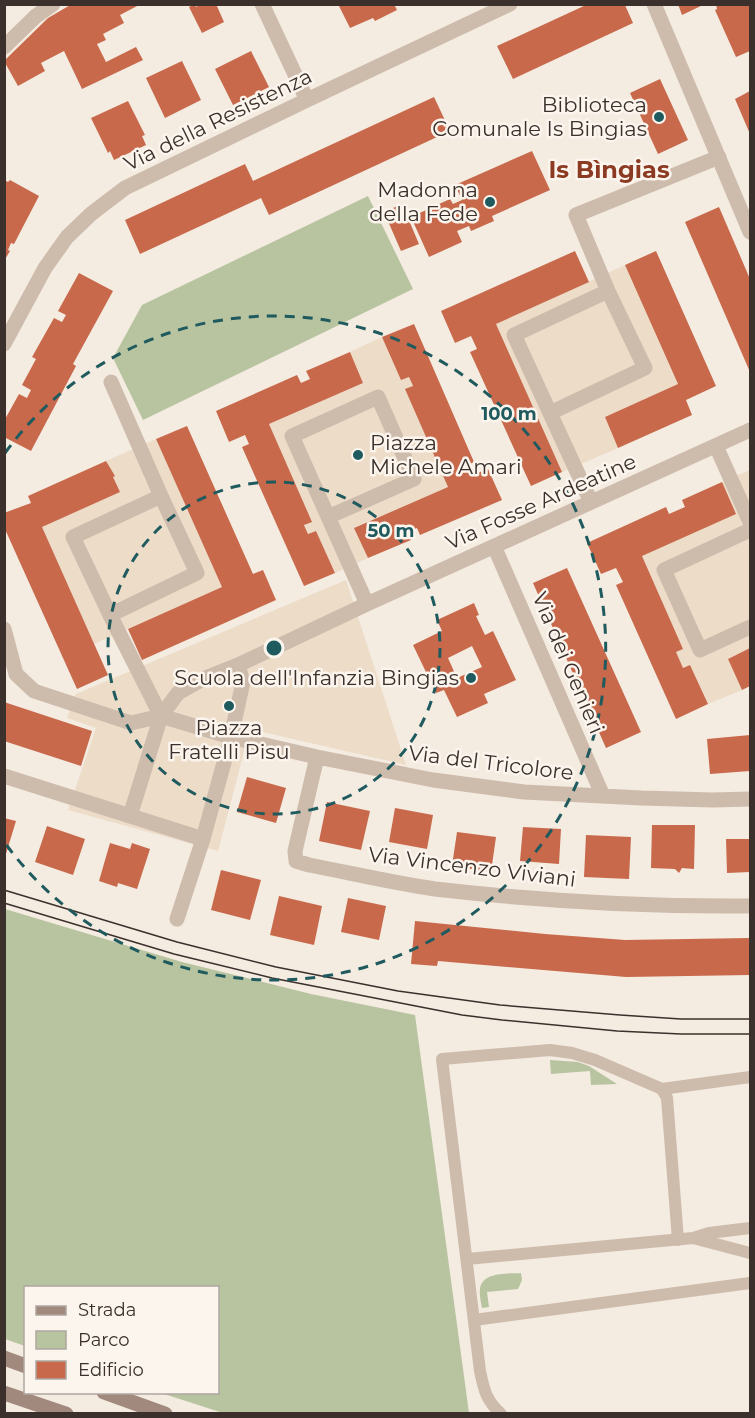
<svg xmlns="http://www.w3.org/2000/svg" width="755" height="1418" font-family="Montserrat,sans-serif">
  <style>
    .green { fill: #b8c4a0 }
    .plaza { fill: #ecdcc8 }
    .building { fill: #c8694b; fill-rule: evenodd }
    .lines { fill: none; stroke-linecap: round; stroke-linejoin: round }
    .service { stroke: #cdbbac; stroke-width: 12 }
    .minor { stroke: #cdbbac; stroke-width: 15 }
    .secondary { stroke: #a18a7d; stroke-width: 15 }
    .tram { stroke: #3b302b; stroke-width: 1.5 }
    .ring { fill: none; stroke: #1f5a5e; stroke-width: 3; stroke-dasharray: 10 8 }
    .poi-dot { fill: #1f5a5e; stroke: #fbf5ee; stroke-width: 2 }
    .labels { text-anchor: middle; stroke-width: 5; stroke-linejoin: round; paint-order: stroke }
    .poi-label { font-size: 21px; fill: #3b302b; stroke: #fbf5ee; text-anchor: end }
    .street-label { font-size: 21px; fill: #3b302b; stroke: #fbf5ee }
    .quarter-label { font-size: 24px; font-weight: bold; fill: #8c3b22; stroke: #fbf5ee }
    .centre { fill: #1f5a5e; stroke: #fbf5ee; stroke-width: 3 }
    .ring-label { font-size: 18px; text-anchor: middle; font-weight: bold; fill: #1f5a5e; stroke: #fbf5ee; stroke-width: 5; stroke-linejoin: round; paint-order: stroke }
  </style>
  <rect width="100%" height="100%" fill="#f4ebe1"/>
  <path class="green" d="M368,196L413,289L143,420L113,358L142,305Z
    M5,909L182,962L311,994L415,1015L469,1413H223L161,1393L218,1392V1288H26L25,1346L5,1339Z
    M550,1060L578,1062L589,1066L617,1084L591,1085L590,1071L551,1074Z
    M521,1273L522,1280L518,1289L487,1292L489,1307L482,1308C481,1302 479,1294 480,1289C482,1271 509,1274 521,1273Z"/>
  <path class="plaza" d="M625,265L678,384L605,417L618,448L562,472L496,324Z
    M382,337L409,377L448,487L355,527L368,558L335,573L316,531L308,534L269,424L363,383L350,352Z
    M156,439L222,587L94,644L42,527L114,476L106,461Z
    M750,470V648L728,659L742,690L708,704L690,665L683,668L676,652L683,649L642,556L722,482Z
    M346,580L406,765L250,729L218,851L68,810L96,728L67,718L76,694Z"/>
  <path class="building" d="M72,4H141L120,15L124,23L103,34L106,40L97,44L106,62L136,47L143,60L82,89L64,51L41,63L45,71L18,86L4,61L48,18Z
    M195,4L196,7L201,4H216L224,22L202,33L189,7Z
    M338,4H394L397,10L375,21L373,18L350,28Z
    M678,4H705L682,15Z
    M716,4H750V51L736,57L715,10L717,9Z
    M586,5H625L633,23L513,79L497,46Z
    M251,51L269,87L233,105L215,69Z
    M182,61L201,100L165,118L146,78Z
    M660,79L688,140L658,154L630,93Z
    M750,91V134L735,99Z
    M434,97L450,131L269,215L261,198L140,254L125,220L245,164L253,181Z
    M128,101L145,135L142,136L146,145L114,160L110,151L108,153L91,118Z
    M532,151L550,190L492,216L494,221L471,231L469,226L457,231L462,242L429,257L411,217L450,199L453,204L462,200L455,185Z
    M4,180L8,182L10,180L39,196L14,244L11,243L8,250L10,251L4,261Z
    M402,204L419,244L401,251L384,212Z
    M719,207L750,279V372L685,222Z
    M575,251L589,282L496,324L562,472L531,486L470,352L477,349L471,336L455,343L441,311Z
    M656,251L716,386L686,400L692,415L618,448L605,417L678,384L625,265Z
    M79,273L113,291L73,364L76,366L31,451L4,437V421L19,394L27,398L31,390L22,385L36,359L32,357L54,318L62,322L66,315L58,311Z
    M414,324L474,462L468,465L472,475L488,469L502,500L420,535L417,528L407,532L411,540L368,558L354,528L448,487L405,389L413,386L409,377L401,380L382,337Z
    M350,352L363,383L269,424L312,522L304,525L308,534L316,531L335,573L304,586L242,447L249,444L245,435L229,442L216,411L297,375L301,383L310,379L306,371Z
    M187,426L253,574L263,570L276,600L142,660L128,629L222,587L156,439Z
    M106,461L115,476L113,477L120,492L42,527L108,675L77,689L4,527V513L31,503L28,496Z
    M722,482L736,514L642,556L683,649L676,652L683,668L690,665L708,704L676,719L616,585L623,582L616,568L601,574L587,543L666,507L669,514L685,507L682,500Z
    M567,568L641,732L606,748L533,583Z
    M474,603L479,615L476,616L485,635L493,631L516,680L484,694L488,703L457,717L444,690L436,693L413,645L442,631L437,620ZM472,646L482,667L457,678L448,658Z
    M750,648V686L742,690L728,659Z
    M4,702L92,731L81,766L4,741Z
    M750,735V771L710,774L707,739Z
    M247,777L286,788L276,823L237,812Z
    M327,802L370,811L361,850L319,841Z
    M395,808L433,815L427,849L389,842Z
    M4,818L16,821L5,857H4Z
    M652,825H695L694,869L682,868L679,873L675,869L651,868Z
    M47,826L85,839L73,875L35,862Z
    M523,827L561,829L559,864L520,861Z
    M457,832L496,837L491,872L452,866Z
    M586,835L631,837L629,879L584,877Z
    M726,839H750V872L727,873Z
    M110,843L130,849L132,843L150,849L137,889L118,883L117,887L99,881Z
    M221,870L261,880L250,920L211,910Z
    M279,896L322,906L314,945L270,935Z
    M348,898L386,906L379,940L341,932Z
    M415,921L545,934L625,940L750,938V975L626,977L438,961L437,966L411,964Z"/>
  <g class="lines">
    <path class="service" d="M662,1089L667,1098L678,1240
      M693,1238L750,1253
      M467,1259L693,1238L709,1233L750,1228
      M474,1320L750,1283
      M501,1414C486,1400 484,1390 480,1371L442,1059L550,1050L572,1053L595,1060L662,1089L750,1077"/>
    <path class="minor" d="M262,4L307,100
      M654,4L750,232
      M4,47L36,16L53,4
      M608,291L576,215L719,157
      M4,344L45,268L67,237L91,214L125,188L307,100L510,4
      M111,382L161,496
      M550,413L645,368L608,291L514,335L591,502
      M716,446L750,522
      M328,517L414,479L378,397L292,436L367,604
      M750,530L664,570L700,650L750,627
      M494,546L603,796
      M110,615L197,573L161,496L73,537L110,615L161,716
      M4,629L16,674L34,691L131,723L161,716L231,737L317,757L433,780L524,792L641,798L713,800L750,799
      M317,757L295,851L296,861L309,865C351,873 393,883 435,889C540,901 645,907 750,906
      M4,776L203,839
      M130,816L161,716L178,693L203,679L238,665L367,604L750,430
      M177,919L203,839L231,737L243,682L238,665"/>
    <path class="secondary" d="M4,1358L26,1366
      M104,1392L165,1414
      M4,1393L66,1414"/>
    <path class="tram" d="M4,890L177,942L276,967L398,991L500,1005L620,1015L681,1019H750
      M4,903L174,954L272,978L462,1015L502,1020L617,1031L681,1034H750"/>
  </g>
  <g class="ring">
    <circle cx="274" cy="648" r="166"/>
    <path d="M5 453A332 332 0 1 1 5 843"/>
  </g>
  <g class="poi-dot">
    <circle cx="659" cy="117" r="6"/>
    <circle cx="490" cy="202" r="6"/>
    <circle cx="358" cy="455" r="6"/>
    <circle cx="471" cy="678" r="6"/>
    <circle cx="229" cy="706" r="6"/>
  </g>
  <g class="labels">
    <g class="poi-label">
      <text x="647" y="112">Biblioteca<tspan x="647" dy="24">Comunale Is Bingias</tspan></text>
      <text x="478" y="197">Madonna<tspan x="478" dy="24">della Fede</tspan></text>
      <text x="370" y="450" text-anchor="start">Piazza<tspan x="370" dy="24">Michele Amari</tspan></text>
      <text x="459" y="685">Scuola dell'Infanzia Bingias</text>
      <text x="229" y="735" text-anchor="middle">Piazza<tspan x="229" dy="24">Fratelli Pisu</tspan></text>
    </g>
    <g class="street-label">
      <text transform="translate(218 120) rotate(-26)" y="7">Via della Resistenza</text>
      <text transform="translate(541 502) rotate(-24)" y="7">Via Fosse Ardeatine</text>
      <text transform="translate(568 663) rotate(67)" y="7">Via dei Genieri</text>
      <text transform="translate(491 763) rotate(7)" y="7">Via del Tricolore</text>
      <text transform="translate(472 867) rotate(7)" y="7">Via Vincenzo Viviani</text>
    </g>
    <g class="quarter-label">
      <text x="609" y="178">Is Bìngias</text>
    </g>
  </g>
  <circle cx="274" cy="648" r="9" class="centre"/>
  <g class="ring-label">
    <text x="509" y="420">100 m</text>
    <text x="391" y="537">50 m</text>
  </g>
  <rect width="755" height="1418" fill="none" stroke="#3b302b" stroke-width="12"/>
  <rect x="24" y="1286" width="195" height="108" fill="#fbf5ee" stroke="#aea6a0" stroke-width="1.5"/>
  <rect x="36" y="1306" width="30" height="9" fill="#a18a7d" stroke="#aea6a0" stroke-width="1.5"/>
  <text x="78" y="1316" font-size="18" fill="#3b302b">Strada</text>
  <rect x="36" y="1331" width="30" height="18" fill="#b8c4a0" stroke="#aea6a0" stroke-width="1.5"/>
  <text x="78" y="1346" font-size="18" fill="#3b302b">Parco</text>
  <rect x="36" y="1361" width="30" height="18" fill="#c8694b" stroke="#aea6a0" stroke-width="1.5"/>
  <text x="78" y="1376" font-size="18" fill="#3b302b">Edificio</text>
</svg>
